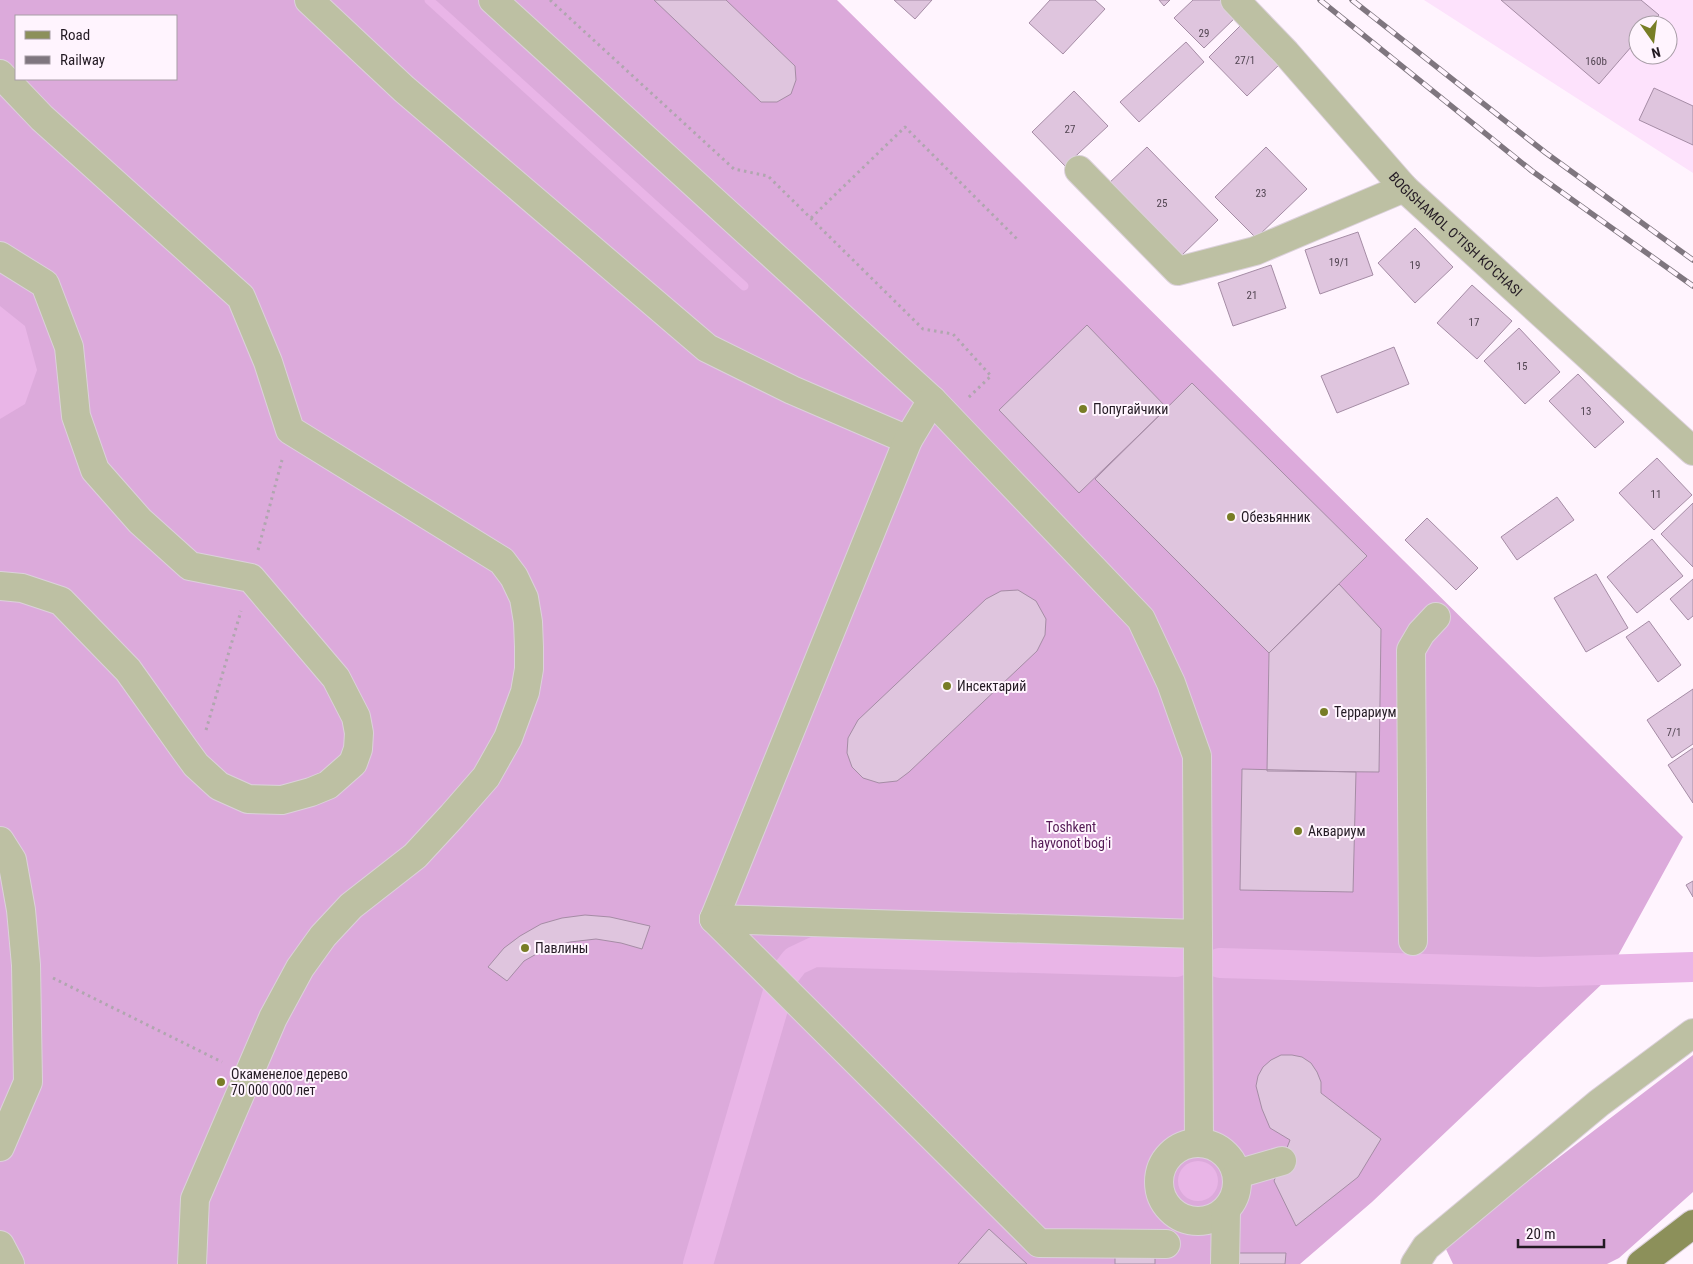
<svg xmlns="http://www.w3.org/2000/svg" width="1693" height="1264" font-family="'Roboto Condensed',sans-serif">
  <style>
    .built { fill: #fde2fc; fill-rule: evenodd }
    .forest { fill: #dcaadb; fill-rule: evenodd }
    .water { fill: #e9b5e7 }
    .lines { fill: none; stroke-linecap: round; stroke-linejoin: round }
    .stream { stroke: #e9b5e7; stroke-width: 9 }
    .canal { stroke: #e9b5e7; stroke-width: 30 }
    .building { fill: #dfc5de; stroke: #a58ca5 }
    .minor-casing { stroke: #dcd1db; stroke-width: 30 }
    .major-casing { stroke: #dcd1db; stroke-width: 30 }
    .path { stroke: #b0a6af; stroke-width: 3; stroke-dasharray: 2.5 4; stroke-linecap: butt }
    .minor { stroke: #bdc0a3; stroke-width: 28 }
    .major { stroke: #8c905a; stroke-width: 28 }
    .rail-casing { stroke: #7f767f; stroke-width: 5.5 }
    .rail { stroke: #fff4fe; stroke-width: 4; stroke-dasharray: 11; stroke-linecap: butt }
    .poi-dot { fill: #787d26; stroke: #fff4fe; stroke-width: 2 }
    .labels { text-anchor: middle; stroke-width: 4; stroke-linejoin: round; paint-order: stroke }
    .number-label { font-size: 11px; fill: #524552 }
    .street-label { font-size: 14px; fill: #231a23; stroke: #fff4fe }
    .poi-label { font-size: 14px; fill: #231a23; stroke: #fff4fe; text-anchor: start }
    .park-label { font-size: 14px; fill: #541955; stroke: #fff4fe }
  </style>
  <rect width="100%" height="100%" fill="#fff4fe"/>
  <path class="built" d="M1424,0H1693V173ZM1638,25H1668V55H1638Z"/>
  <path class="forest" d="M0,0H837L1683,837L1603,983L1372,1202L1300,1264H0ZM16,16H176V79H16Z
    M1693,1055V1192L1619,1258L1607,1264H1453L1444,1245Z"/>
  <path class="water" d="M0,306L25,326L37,370L25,404L0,419Z
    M1178 1181a20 20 0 1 1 40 0a20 20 0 1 1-40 0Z"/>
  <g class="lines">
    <path class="stream" d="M429,0L744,286"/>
    <path class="canal" d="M1220,963L1538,972L1693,967
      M698,1264L782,978L795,961L814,952L1176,962"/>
  </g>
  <path class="building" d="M654,0H726L795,66L796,80L791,94L777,102H761Z
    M894,0H932L915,19Z
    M1050,0H1095L1105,9L1063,54L1029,23Z
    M1159,0H1170L1164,6Z
    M1193,0H1221L1237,16L1204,48L1174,18Z
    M1501,0H1641L1659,15L1650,25H1638V39L1599,84Z
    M1243,23L1282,62L1247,96L1209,57Z
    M1186,42L1204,62L1139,122L1120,102Z
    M1654,88L1693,106V145L1639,120Z
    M1074,91L1108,126L1065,166L1032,132Z
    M1147,147L1218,220L1178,259L1107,185Z
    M1266,147L1307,189L1256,238L1215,197Z
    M1415,228L1453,267L1415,303L1378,263Z
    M1358,232L1373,275L1320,294L1305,250Z
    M1271,265L1286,308L1233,326L1218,283Z
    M1472,285L1512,321L1477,359L1437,323Z
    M1087,325L1167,408L1079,493L999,410Z
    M1519,328L1560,372L1525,404L1484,361Z
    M1394,347L1409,384L1337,413L1321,376Z
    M1578,374L1624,422L1595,448L1549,401Z
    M1192,383L1367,556L1269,653L1095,479Z
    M1657,458L1692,495L1654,530L1619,493Z
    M1557,497L1574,520L1517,560L1501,537Z
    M1693,503V567L1661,534Z
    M1427,518L1478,568L1456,590L1405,540Z
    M1652,539L1683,576L1637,613L1607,577Z
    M1596,574L1628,628L1586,652L1554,598Z
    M1693,579V616L1688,620L1670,599Z
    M1339,584L1381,629L1379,772L1267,771L1269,653Z
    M1018,590L1036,601L1046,619L1045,635L1037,651L909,772L897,781L879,783L863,778L852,767L847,753L848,738L858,720L986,599L1001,591Z
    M1649,621L1681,665L1658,682L1626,637Z
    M1693,689V744L1672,758L1647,720Z
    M1693,748V803L1668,765Z
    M1242,769L1356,772L1353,892L1240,890Z
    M1693,881V897L1686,885Z
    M585,915L610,917L650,926L642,949L621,943L596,939L570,942L547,948L524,961L507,981L488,967L504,948L520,936L541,924L562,918Z
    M1281,1055H1292L1302,1057L1311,1063L1317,1072L1321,1082V1093L1381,1139L1358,1177L1296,1226L1274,1181L1290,1140L1270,1128L1262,1109L1256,1086L1258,1076L1263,1067L1271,1060Z
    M989,1229L1027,1264H958Z
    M1115,1252H1155V1264H1115Z
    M1238,1253H1286L1285,1264H1238Z"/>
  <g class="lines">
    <defs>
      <g id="minor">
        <path d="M309,0L404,89L707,348L792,390L908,440"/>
        <path d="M493,0L932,400L1141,619L1171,683L1197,756L1199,1143"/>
        <path id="s1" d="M1235,0L1286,53L1404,188L1693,451"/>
        <path d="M0,74L42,118L241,297L268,362L290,430L502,561L514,577L524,598L528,622L529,647V669L525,692L508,738L486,777L452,816L415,856L351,906L323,936L300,968L273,1018L195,1199L192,1264"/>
        <path d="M1079,170L1178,271L1255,251L1404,188"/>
        <path d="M0,256L45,284L69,347L76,416L95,470L140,521L190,566L251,578L336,678L356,717L359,733L358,749L353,763L328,785L311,792L282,800L248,799L219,786L196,765L185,750L128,670L61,601L22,588L0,586"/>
        <path d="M0,841L12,860L21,910L26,965L28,1082L0,1147"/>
        <path d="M714,919L1039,1243L1166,1244"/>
        <path d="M714,919L908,440L932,400"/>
        <path d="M714,919L1198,934"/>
        <path d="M1413,941L1411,650L1421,633L1436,617"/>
        <circle cx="1198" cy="1182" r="39"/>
        <path d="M1237,1174L1282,1161"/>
        <path d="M0,1245L10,1264"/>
        <path d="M1225,1264L1226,1211"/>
        <path d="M1415,1264L1426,1247L1599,1103L1693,1033"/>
      </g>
      <path id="major" d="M1641,1264L1693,1224"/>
    </defs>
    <use href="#minor" class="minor-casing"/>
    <use href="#major" class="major-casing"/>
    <path class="path" d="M550,0L734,169L768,176L923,329L953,334L991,376L968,398
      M811,218L905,127L1017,239
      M258,550L282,460
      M206,730L241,611
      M53,978L222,1062"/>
    <use href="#minor" class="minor"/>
    <use href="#major" class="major"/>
    <defs>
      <path id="rail" d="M1320,0L1532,171L1693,286
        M1352,0L1546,153L1693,260"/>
    </defs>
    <use href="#rail" class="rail-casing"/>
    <use href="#rail" class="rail"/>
  </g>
  <g class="poi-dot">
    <circle cx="1083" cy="409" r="5"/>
    <circle cx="1231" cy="517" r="5"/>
    <circle cx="947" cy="686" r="5"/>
    <circle cx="1324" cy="712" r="5"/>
    <circle cx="1298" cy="831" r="5"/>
    <circle cx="525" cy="948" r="5"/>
    <circle cx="221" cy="1082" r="5"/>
  </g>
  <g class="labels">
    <g class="number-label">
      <text x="1204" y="37">29</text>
      <text x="1245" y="64">27/1</text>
      <text x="1596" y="65">160b</text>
      <text x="1070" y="133">27</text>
      <text x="1261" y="197">23</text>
      <text x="1162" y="207">25</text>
      <text x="1339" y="266">19/1</text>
      <text x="1415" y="269">19</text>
      <text x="1252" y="299">21</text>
      <text x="1474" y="326">17</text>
      <text x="1522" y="370">15</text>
      <text x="1586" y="415">13</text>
      <text x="1656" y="498">11</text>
      <text x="1674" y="736">7/1</text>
    </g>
    <g class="street-label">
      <text dy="5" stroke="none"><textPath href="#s1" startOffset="322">BOGISHAMOL O'TISH KO'CHASI</textPath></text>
    </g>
    <g class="poi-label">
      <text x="1093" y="414">Попугайчики</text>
      <text x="1241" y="522">Обезьянник</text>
      <text x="957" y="691">Инсектарий</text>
      <text x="1334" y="717">Террариум</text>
      <text x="1308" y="836">Аквариум</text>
      <text x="535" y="953">Павлины</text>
      <text x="231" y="1079">Окаменелое дерево<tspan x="231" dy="16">70 000 000 лет</tspan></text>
    </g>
    <g class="park-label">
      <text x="1071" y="832">Toshkent<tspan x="1071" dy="16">hayvonot bogʻi</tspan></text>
    </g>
  </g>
  <rect x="15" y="15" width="162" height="65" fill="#fff4fe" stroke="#a79da6"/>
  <rect x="25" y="31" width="25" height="8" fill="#8c905a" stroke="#a79da6"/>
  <text x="60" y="40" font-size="15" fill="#231a23">Road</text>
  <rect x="25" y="56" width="25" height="8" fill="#7f767f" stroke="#a79da6"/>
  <text x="60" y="65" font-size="15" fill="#231a23">Railway</text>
  <g transform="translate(1653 40) rotate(166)"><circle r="24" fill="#fff4fe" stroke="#a79da6"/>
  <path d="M0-4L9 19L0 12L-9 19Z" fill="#787d26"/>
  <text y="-8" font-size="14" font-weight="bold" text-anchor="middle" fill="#231a23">N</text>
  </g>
  <path d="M1518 1239v8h86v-8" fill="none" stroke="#231a23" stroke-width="2.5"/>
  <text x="1526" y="1239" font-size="15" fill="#231a23" stroke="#fff4fe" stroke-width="4" paint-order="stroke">20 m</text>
</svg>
